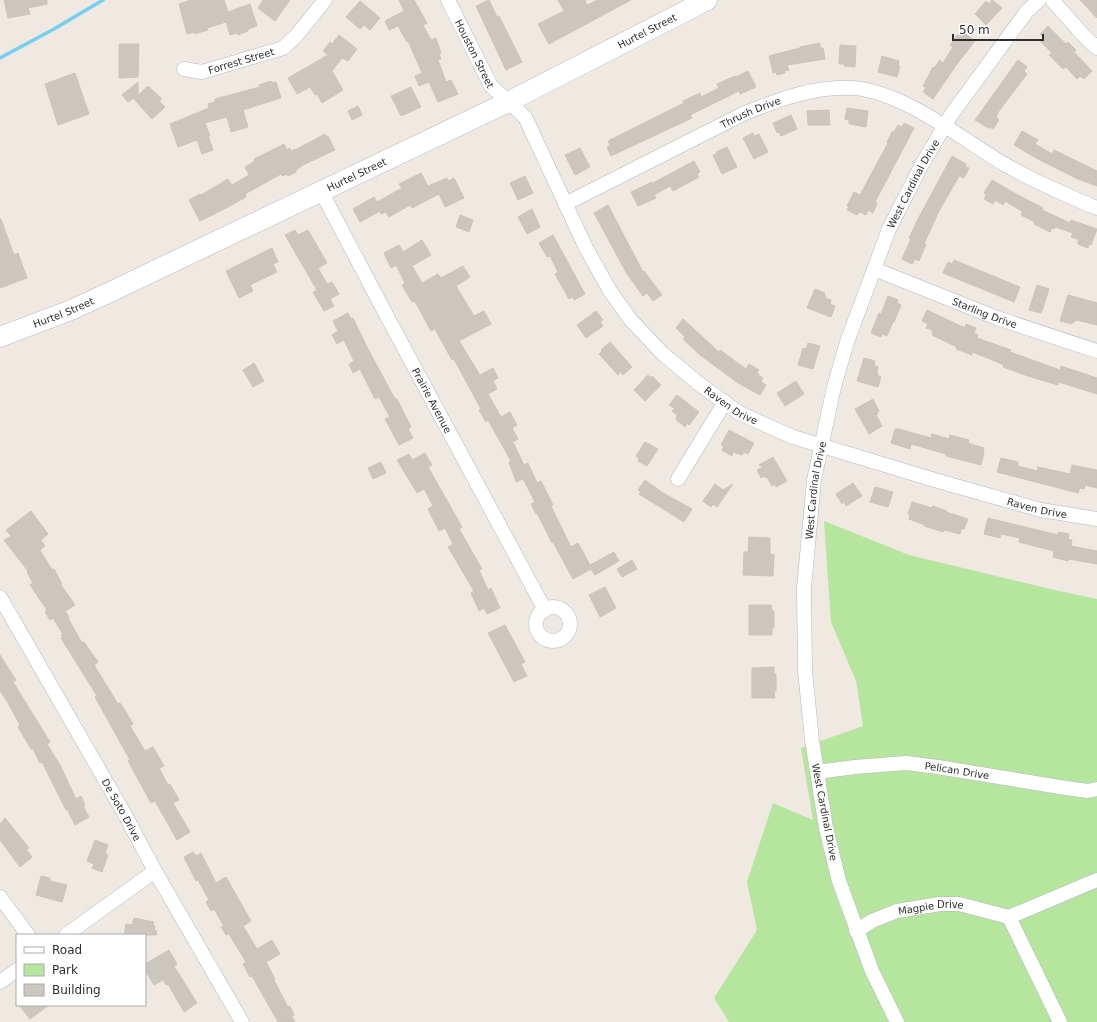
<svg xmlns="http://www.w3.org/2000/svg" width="1097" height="1022" font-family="'DejaVu Sans',sans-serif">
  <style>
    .green { fill: #b6e59e }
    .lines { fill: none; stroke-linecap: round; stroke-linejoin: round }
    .stream { stroke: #75cff0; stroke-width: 3.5 }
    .building { fill: #cbc7bf; stroke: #cbc5ba }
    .street-casing { stroke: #b4b7c1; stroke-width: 15 }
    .secondary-casing { stroke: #b4b7c1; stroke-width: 21 }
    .street { stroke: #fff; stroke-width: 14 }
    .secondary { stroke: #fff; stroke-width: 20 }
    .labels { text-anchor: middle; stroke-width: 3; stroke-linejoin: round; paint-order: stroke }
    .street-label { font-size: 10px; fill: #2e2e2e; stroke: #fff }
  </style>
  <rect width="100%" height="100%" fill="#efe9e1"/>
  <path class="green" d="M824,521L909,555L1050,589L1097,599V1022H729L714,998L757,930L747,882L773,803L813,820L801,748L863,726L856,681L831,622Z"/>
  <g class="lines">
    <path class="stream" d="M0,58L54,29L103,0"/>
  </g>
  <path class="building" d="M4,0H47V4L28,8L30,14L8,18Z
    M191,0H224L228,12L250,4L257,26L248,29V31L238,35L237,33L230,35L226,22L207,28L208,30L194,34V32L187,34L179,4Z
    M263,0H290L275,21L258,8Z
    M399,0H414L427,23L423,25L431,40L436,38L441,53L439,54L441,59L438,60L446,82L451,80L458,94L438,102L429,82L419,86L415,76L422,73L408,41L407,42L398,26L389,30L385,21L404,11Z
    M489,0L497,17L499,16L522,62L506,70L476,6Z
    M558,0H585L587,5L598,0H631L549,44L538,24L564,11Z
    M992,0L1002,8L986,25L975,14L986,1L989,4Z
    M1080,0H1097V18Z
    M360,1L380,18L370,30L364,25L360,29L346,17Z
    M1048,26L1066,44L1068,42L1076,50L1074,52L1092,71L1084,79L1080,76L1077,79L1066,67L1063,69L1049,55L1052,53L1040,41L1044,38L1040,34Z
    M961,30L975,41L957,64L933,99L923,92L926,88L923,86L933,67L934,68L940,60L943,63L953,47L950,45Z
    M339,35L357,49L348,61L342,58L332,71L343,90L322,103L317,94L315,95L310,87L297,94L288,78L328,55L323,51L330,42L332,44Z
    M820,43V48H823L825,59L787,65L789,70L784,71L785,73L777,75L776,72L773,73L769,56L800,48V47Z
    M119,44H139L138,77L119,78Z
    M840,45L856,46L855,67L844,66V64H839Z
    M882,56L899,61L898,66H900L897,77L878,72Z
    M1018,60L1027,67L1024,71L1027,74L999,111L996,117L999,120L993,129L989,127L988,128L975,120Z
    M748,71L756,87L740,94L739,91L690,115L692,118L611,156L607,147L610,145L608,141L684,103L683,101L700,93L701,97L719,88L717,84L735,76L736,77Z
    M75,73L89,114L58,125L45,84Z
    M271,81L272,83L276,82L281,98L243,110L248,127L231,132L227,117L205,123L210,136H208L213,150L202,154L197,140L178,147L170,124L209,108L208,104L215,102V99L260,87L259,85Z
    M138,82V95L128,102L122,95Z
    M148,86L162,99L159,101L165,107L152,119L134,99Z
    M411,87L421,107L401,116L391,96Z
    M358,106L362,115L352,120L348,111Z
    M847,108L868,111L866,127L849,124V120L845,119Z
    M829,110L830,125H808L807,111Z
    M791,115L797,129L781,136L779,132L777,133L773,123Z
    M904,123L914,128L875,202L877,203L873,213L868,210L866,215L860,212L857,215L847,210L849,207L847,206L854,192L860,195L888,143L887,142L892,132H894L898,125L902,127Z
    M1022,131L1038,140L1035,144L1052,154L1054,150L1097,171V186L1078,179L1036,158L1014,145Z
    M753,133L754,136L759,134L768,152L754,159L743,138Z
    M325,134L326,137L328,136L335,150L303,165L296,170V172L288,176L287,174L282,176L281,174L245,194L246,197L228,207L200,221L189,200L200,194L201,195L228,179L232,185L249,175L245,167L255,161L254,159L284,144L287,150L290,148L291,151L295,149V150Z
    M727,147L737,167L722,174L713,155L717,154L716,152Z
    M580,148L590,167L575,175L565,155Z
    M952,156L966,164L965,166L969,168L964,178L959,176L938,213L924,244H926L919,261L915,259L912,264L902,259L911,239L909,238L918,219Z
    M694,161L700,172L697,174L699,177L673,191L670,186L654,195L656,198L638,206L631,192L652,182L653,183Z
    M421,173L428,186L447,178L448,181L454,178L464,198L445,207L439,194L412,208L410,205L389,217L386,212L381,214L380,211L360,222L353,209L374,197L377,202L402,188L399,184Z
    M525,176L533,193L518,200L510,183Z
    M992,180L1018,195L1043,208L1042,210L1070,223L1071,220L1097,229L1091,245L1089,244L1088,248L1078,244V239L1071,237L1073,233L1055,227L1054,229L1052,228L1050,232L1034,224L1035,222L1021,215L1023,212L1005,201L1003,205L995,200L993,204L984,199L986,195L984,193Z
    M608,205L643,272L644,271L662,295L653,301L647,293L643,296L627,274L594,213Z
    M532,209L540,227L527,234L518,217Z
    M460,215L473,220L469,232L456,227Z
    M0,219H1L14,255L18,253L27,278L0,288Z
    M295,230L298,235L308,230L327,263L318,268L327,284L332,282L339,294L330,299L334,306L324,311L313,292L317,290L285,235Z
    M553,235L585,294L574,300L573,297L569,299L555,274L558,272L550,256L547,257L539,243Z
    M422,240L431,255L412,266L422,283L438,274L441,278L463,266L470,277L456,286L474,316L484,311L491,324L459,341L480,375L493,368L498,378L493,381L497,389L488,394L501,417L510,412L517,425L512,428L518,439L513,442L524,465L528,463L537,483L541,481L553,505L551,506L571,547L578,543L590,565L614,552L619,561L595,575L591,569L573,579L553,542L552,543L537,513L536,514L531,504L535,502L523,479L516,482L509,462L511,461L488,420L486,422L479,410L481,409L454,359L452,360L435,329L431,331L417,305L414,301L412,302L402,285L405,283L396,265L391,268L384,253L399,245L403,252Z
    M272,248L278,262L273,264L277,272L250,285L253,291L239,298L226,271Z
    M954,260L1020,287L1014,302L943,273L948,262L952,264Z
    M1037,285L1049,289L1042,311H1041V313L1029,310Z
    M815,289L825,293L824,295L826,296L825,298L831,300L830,304L835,306L831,317L807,308Z
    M1068,295L1097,303V325L1077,320L1071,324L1060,321Z
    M888,296L898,300L897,303L901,305L894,322H893L887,336L882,334L881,337L871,333L879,313L881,314Z
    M927,310L965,328L966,324L976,328L974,333L978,335L977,338L1011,350L1010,352L1060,370L1061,366L1097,378V394L1059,382L1058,385L1025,375L1003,367L1004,365L990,359L972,352V355L956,349L957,347L932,335L933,332H932V330L926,328L928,324L922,321Z
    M596,311L603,320L600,322L603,326L586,338L577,325Z
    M348,313L351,319L353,318L368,349L395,399H397L411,427L408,429L413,438L399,445L385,419L390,417L379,397L375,399L360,369L353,373L349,364L354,361L344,340L337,344L332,335L338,331L333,321Z
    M683,319L719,352L720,350L746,369L749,364L759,370L757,373L759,374L758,375L763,378L761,382L766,385L760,395L738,383L700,355L683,339L685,337L676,328Z
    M610,342L632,367L623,375L621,372L618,375L599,354L602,351L601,350Z
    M808,343L820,346L813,369L798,365L803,348L806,349Z
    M864,358L875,361L874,365L878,367L877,373H878V376L881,377L878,387L857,381Z
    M254,363L264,381L253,387L243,370Z
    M648,375L651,378L652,376L661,385L645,401L634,390Z
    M796,381L804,394L785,406L777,393Z
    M677,395L699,412L689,425L687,423L685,427L676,420L677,415L672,411L675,409L669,405Z
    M873,399L879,411L877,413L878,414L876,415L882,426L869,434L855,409Z
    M895,429H899L931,438L932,434L949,439L950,435L969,440L968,443L984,448L983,452L984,453L981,465L946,456V454L911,444L910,449L891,443Z
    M729,430L754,443L748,454L744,452L742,455L733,452L732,456L722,450L724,446L721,445Z
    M645,442L658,449L647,466L638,461L639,458L636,456Z
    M425,453L432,465L428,467L462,527L459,529L482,569L479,570L488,590L491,588L500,608L487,614L484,608L479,611L471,593L474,591L448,547L453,544L445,528L439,531L428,509L433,506L424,489L417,493L397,460L409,454L412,460Z
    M773,457L787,481L776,487L775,484L772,486L767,477L766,478L764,476L761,478L757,470L763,467L759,465Z
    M1001,458L1018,462V466L1037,471L1038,467L1070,474L1072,465L1097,470V488L1085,485L1084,489L1080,488L1078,493L997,472Z
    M381,462L386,473L373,479L368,468Z
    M645,480L663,493L692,509L684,522L639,494L641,491L638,490Z
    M853,483L862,496L846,506L844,502L842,504L836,494Z
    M715,484L723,490L733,484L717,507L713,504L711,507L703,501Z
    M875,487L893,492L888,507L870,502Z
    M912,502L932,508L933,506L947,511L946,512L968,519L964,529H961L960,534L944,530L943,532L924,526L925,525L909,519L910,514H908Z
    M31,511L48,534L41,540L45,546L40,550L52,570L54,569L62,584L61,585L75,605L65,611L69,617L68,618L82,643L84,642L98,662L94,665L118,704L120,703L126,712L133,724L130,726L145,751L153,747L164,766L159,768L168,785L170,784L179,800L173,803L190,832L177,840L155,801L151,803L128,761L130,760L95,697L97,696L61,638L63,637L61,635L63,634L53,618L50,620L45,612L47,610L30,585L33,583L27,572L28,571L4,540L11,536L6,530Z
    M988,518L1058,535V532L1069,534L1068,539L1072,540L1071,546L1097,551V564L1069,559L1068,561L1053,557L1054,551L1019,542L1020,538L1001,534L1000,538L984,534Z
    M749,537L770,538V554L774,555L773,576L743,575L744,552H748Z
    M632,560L637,569L622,577L617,569Z
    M605,587L616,608L600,617L589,595Z
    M749,605H771L772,611H774V628H772V635H749Z
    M505,625L525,662L521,664L527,676L514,682L488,633Z
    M0,655L16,680L13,682L50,742L47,744L60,765L76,799L81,796L85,805L83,806L89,817L75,825L67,809L66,810L42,762L40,763L33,749H31L18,727L20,725L7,701L0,691Z
    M774,667V674H776V691H774L775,698H752V668Z
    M5,818L29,848L26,849L32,857L20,867L0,840V824Z
    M95,840L108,845L105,853L108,855L102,872L92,868L94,864L87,861Z
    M193,852L196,856L201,853L216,883L226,877L251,921L243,926L257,949L272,940L280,954L266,962L275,979L274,980L288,1007L290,1006L294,1015L292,1016L295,1022H278L252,976L250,977L243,964L246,962L229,934L226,935L221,927L224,926L214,909L211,911L206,902L209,900L198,880L196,881L184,857Z
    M41,876L50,878V881L67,885L62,902L36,895Z
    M134,918L154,922L153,925L155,926L154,930L157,931L156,935H124L126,924L132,925Z
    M169,950L177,964L174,966L197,1003L184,1012L168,984L166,985L163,980L154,985L145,970V964Z
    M19,1005H49L30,1019Z"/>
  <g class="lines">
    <defs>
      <g id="street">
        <path id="s1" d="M448,0L491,86L525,117L586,248L610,291L630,319L663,354L698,383L739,413L793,437L938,481L1041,510L1097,519"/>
        <path d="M1052,0L1086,38L1097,48"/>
        <path id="s2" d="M184,69L202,72L283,48L296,36L325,0"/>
        <path id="s3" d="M321,191L390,322L545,610"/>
        <path id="s4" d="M565,204L745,113C780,99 815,86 853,88C902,91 962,139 1004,164C1021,174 1040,183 1058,191C1071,197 1084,203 1097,208"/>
        <path id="s5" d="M874,269L997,318L1097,351"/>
        <path d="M678,479L725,402"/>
        <path id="s6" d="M0,597L124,813L155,871L242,1022"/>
        <circle cx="553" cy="624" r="17"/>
        <path id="s7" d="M817,772L855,767L906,763L938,767L1066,788L1088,791L1097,789"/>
        <path d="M0,897L28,935"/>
        <path d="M1009,917L1097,880"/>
        <path id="s8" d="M856,931L872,921L897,911L940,904H959L1009,917L1060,1022"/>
        <path d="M66,935L155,871"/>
        <path d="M0,982L17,970"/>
        <path id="s9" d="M897,1022L872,971L839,881L826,828L812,740L805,671L804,588L814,480L834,387L847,342L889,229L921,166L951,115L1027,11L1039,0"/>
      </g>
      <g id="secondary">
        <path id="s10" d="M0,337L71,310L106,294L508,102L707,0"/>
      </g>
    </defs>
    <use href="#street" class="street-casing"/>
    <use href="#secondary" class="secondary-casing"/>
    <use href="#street" class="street"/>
    <use href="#secondary" class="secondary"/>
  </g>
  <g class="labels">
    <g class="street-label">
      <text dy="4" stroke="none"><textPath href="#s10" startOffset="716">Hurtel Street</textPath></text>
      <text dy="4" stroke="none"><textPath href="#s1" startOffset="60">Houston Street</textPath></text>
      <text dy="4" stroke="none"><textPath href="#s2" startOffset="59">Forrest Street</textPath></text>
      <text dy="4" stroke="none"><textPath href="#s4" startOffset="207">Thrush Drive</textPath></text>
      <text dy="4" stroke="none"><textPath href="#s10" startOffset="392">Hurtel Street</textPath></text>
      <text dy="4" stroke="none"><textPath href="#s9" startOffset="871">West Cardinal Drive</textPath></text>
      <text dy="4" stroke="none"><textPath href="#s10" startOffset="68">Hurtel Street</textPath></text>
      <text dy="4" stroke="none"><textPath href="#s5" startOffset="119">Starling Drive</textPath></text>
      <text dy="4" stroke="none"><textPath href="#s3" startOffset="237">Prairie Avenue</textPath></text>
      <text dy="4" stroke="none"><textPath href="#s1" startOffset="504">Raven Drive</textPath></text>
      <text dy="4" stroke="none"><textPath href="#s9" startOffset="547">West Cardinal Drive</textPath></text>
      <text dy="4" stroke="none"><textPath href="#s1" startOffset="828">Raven Drive</textPath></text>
      <text dy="4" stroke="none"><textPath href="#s7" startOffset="141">Pelican Drive</textPath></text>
      <text dy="4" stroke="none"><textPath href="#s6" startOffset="245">De Soto Drive</textPath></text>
      <text transform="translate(825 812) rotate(79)" y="4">West Cardinal Drive</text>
      <text dy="4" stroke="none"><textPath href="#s8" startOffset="80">Magpie Drive</textPath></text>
    </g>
  </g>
  <rect x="16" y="934" width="130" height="72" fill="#ffffff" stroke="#ababab"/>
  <rect x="24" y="947" width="20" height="6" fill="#ffffff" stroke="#ababab"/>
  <text x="52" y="954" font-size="12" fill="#2e2e2e">Road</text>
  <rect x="24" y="964" width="20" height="12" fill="#b6e59e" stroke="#ababab"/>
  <text x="52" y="974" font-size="12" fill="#2e2e2e">Park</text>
  <rect x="24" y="984" width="20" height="12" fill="#cbc7bf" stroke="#ababab"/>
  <text x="52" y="994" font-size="12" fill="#2e2e2e">Building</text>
  <path d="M953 34v6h90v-6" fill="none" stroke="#2e2e2e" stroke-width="2"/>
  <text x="959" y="34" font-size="12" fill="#2e2e2e" stroke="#ffffff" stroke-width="3" paint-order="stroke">50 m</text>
</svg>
